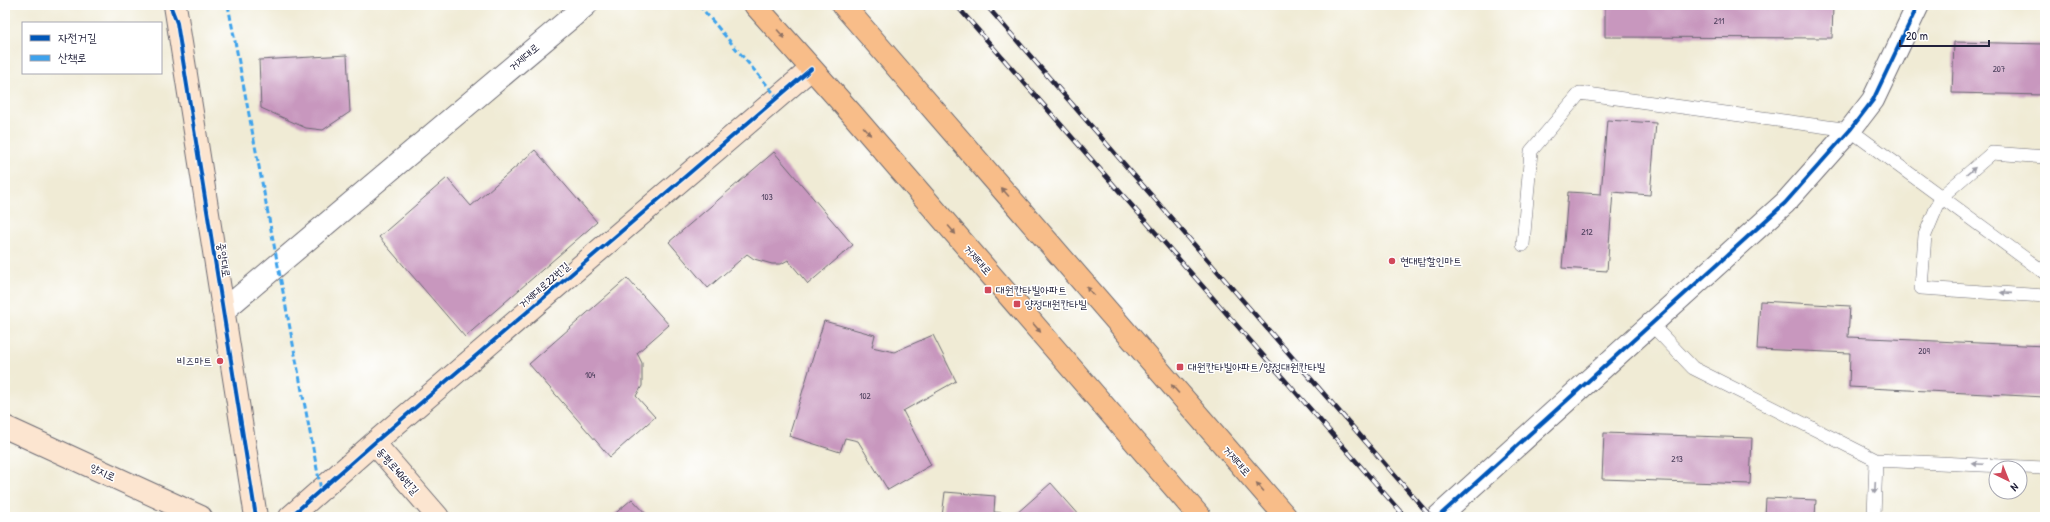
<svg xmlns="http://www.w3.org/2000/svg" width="2050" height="522" font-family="'Patrick Hand','Poor Story',sans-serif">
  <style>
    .building { fill: #c897be }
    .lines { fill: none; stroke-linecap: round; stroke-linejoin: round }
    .lane-casing { stroke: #6a6871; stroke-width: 14 }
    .street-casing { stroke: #6a6871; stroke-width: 24 }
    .secondary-casing { stroke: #6a6871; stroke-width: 24 }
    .primary-casing { stroke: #6a6871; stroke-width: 24 }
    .lane { stroke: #fff; stroke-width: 13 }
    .street { stroke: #fff; stroke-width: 22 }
    .secondary { stroke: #fce5d0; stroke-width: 22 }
    .primary { stroke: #f8bd89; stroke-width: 22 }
    .rail-casing { stroke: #22223b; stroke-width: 4.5 }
    .rail { stroke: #fff; stroke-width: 3; stroke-dasharray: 9; stroke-linecap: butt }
    .quiet { stroke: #3ea2ec; stroke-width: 3; stroke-dasharray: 6 3; stroke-linecap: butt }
    .cycleway-casing { stroke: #fff; stroke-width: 6 }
    .cycleway { stroke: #0057b8; stroke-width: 4 }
    .oneway { fill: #8d7062 }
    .oneway2 { fill: #9c9ca7 }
    .poi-dot { fill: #d1495b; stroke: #fff; stroke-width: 1.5 }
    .labels { text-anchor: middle; stroke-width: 3; stroke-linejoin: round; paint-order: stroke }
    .number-label { font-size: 9px; fill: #4c3f5c }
    .street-label { font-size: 11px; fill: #22223b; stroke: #fff }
    .poi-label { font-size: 11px; fill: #22223b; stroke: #fff; text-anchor: start }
  </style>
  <rect width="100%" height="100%" fill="#fff"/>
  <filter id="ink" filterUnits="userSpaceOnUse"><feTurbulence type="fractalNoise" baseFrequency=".025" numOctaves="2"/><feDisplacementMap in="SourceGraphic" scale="8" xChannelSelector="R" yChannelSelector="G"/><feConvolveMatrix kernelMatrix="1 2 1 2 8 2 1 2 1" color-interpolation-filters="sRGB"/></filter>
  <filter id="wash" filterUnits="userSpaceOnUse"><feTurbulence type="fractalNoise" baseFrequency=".012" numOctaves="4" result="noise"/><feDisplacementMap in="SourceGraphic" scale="16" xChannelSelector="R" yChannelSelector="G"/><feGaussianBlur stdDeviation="0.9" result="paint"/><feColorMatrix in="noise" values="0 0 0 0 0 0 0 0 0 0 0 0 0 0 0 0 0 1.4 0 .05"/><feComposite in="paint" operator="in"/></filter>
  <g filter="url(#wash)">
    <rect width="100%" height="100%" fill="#f0ebd5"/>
    <g id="blocks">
      <path class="building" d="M1605,5H1833L1832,38L1605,37Z
        M1954,42L2045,44V95L1952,93Z
        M347,55L350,112L323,130L306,128L261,108L259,60Z
        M1607,120L1656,123L1650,195L1613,192L1607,271L1562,268L1568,192L1601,194Z
        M535,150L597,222L465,337L379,237L447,178L471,206Z
        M774,152L853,245L808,284L788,260L781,264H772L754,259L747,254L708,288L669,242Z
        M627,278L669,325L637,353L642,363V386L636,396L655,417L610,457L529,364Z
        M1760,301L1850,306L1848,337L2045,346V397L1849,387L1850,353L1757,349Z
        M824,321L875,335L872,347L894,352L933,335L956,381L903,411L931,465L888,490L858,441L845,438L840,452L789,436Z
        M1604,433L1752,438L1750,484L1602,479Z
        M1051,483L1081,517H942L945,492L995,496L994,512L1016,514Z
        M1766,498L1816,500L1815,517H1765Z
        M632,499L649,517H611Z"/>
    </g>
  </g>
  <g filter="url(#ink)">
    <use href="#blocks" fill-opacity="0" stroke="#6a6871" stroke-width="1"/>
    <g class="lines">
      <defs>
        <path id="lane" d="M2045,157L1992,153L1941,197L1925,235L1921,288L2045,296
          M1523,245L1531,151L1580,93L1850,130L2045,273
          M1650,323L1693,368L1876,460
          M1874,517L1876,460L2045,468"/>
        <path id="street" d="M223,311L586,5
          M1438,517L1785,203L1850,130L1873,100L1918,5"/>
        <path id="secondary" d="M175,5L256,517
          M5,427L201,517
          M374,443L438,517
          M290,517L374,443L811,69"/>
        <path id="primary" d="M755,5L852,114L1200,517
          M843,5L1286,517"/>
      </defs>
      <use href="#lane" class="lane-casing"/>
      <use href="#street" class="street-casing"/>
      <use href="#secondary" class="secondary-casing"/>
      <use href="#primary" class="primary-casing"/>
      <use href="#lane" class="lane"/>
      <use href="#street" class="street"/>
      <use href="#secondary" class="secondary"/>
      <use href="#primary" class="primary"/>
      <defs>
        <path id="rail" d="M956,5L1405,517
          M986,5L1431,517"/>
      </defs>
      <use href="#rail" class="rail-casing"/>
      <use href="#rail" class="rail"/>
      <path class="quiet" d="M228,5L321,490
        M699,5L777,97"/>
      <defs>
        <path id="cycleway" d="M170,5L177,23L256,517
          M290,517L374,443L811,69
          M1438,517L1785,203L1850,130L1873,100L1918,5"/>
      </defs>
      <use href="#cycleway" class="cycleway-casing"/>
      <use href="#cycleway" class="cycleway"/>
    </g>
    <defs><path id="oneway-solid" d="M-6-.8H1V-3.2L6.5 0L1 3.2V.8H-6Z"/></defs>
    <g class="oneway">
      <use href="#oneway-solid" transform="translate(781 34) rotate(49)"/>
      <use href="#oneway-solid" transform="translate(867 131) rotate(49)"/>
      <use href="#oneway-solid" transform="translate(1005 192) rotate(-131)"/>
      <use href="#oneway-solid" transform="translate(952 230) rotate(49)"/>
      <use href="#oneway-solid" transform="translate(1090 291) rotate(-131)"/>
      <use href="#oneway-solid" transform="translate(1037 328) rotate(49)"/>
      <use href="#oneway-solid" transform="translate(1175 389) rotate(-131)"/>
      <use href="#oneway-solid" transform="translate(1260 487) rotate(-131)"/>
    </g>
    <g class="oneway2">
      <use href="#oneway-solid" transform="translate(1971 171) rotate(-40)"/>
      <use href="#oneway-solid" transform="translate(2006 293) rotate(-176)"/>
      <use href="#oneway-solid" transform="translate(1978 464) rotate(-177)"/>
      <use href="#oneway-solid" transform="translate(1875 488) rotate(93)"/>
    </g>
  </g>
  <g class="poi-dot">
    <circle cx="1392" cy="261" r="4"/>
    <rect x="984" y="286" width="8" height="8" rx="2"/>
    <rect x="1013" y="300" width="8" height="8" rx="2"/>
    <circle cx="220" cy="361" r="4"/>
    <rect x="1176" y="363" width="8" height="8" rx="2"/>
  </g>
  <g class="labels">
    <g class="number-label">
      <text x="1719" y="24">211</text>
      <text x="1999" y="72">207</text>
      <text x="767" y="200">103</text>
      <text x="1587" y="235">212</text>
      <text x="1924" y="354">209</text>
      <text x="590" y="378">104</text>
      <text x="865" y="399">102</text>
      <text x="1677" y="462">213</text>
    </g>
    <g class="street-label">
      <text transform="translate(524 57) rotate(-40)" y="4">거제대로</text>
      <text transform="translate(224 260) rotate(81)" y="4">중앙대로</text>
      <text transform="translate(978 260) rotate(49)" y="4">거제대로</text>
      <text transform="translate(544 285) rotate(-41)" y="4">거제대로22번길</text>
      <text transform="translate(1237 461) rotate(49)" y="4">거제대로</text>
      <text transform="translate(398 471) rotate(49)" y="4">동평로406번길</text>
      <text transform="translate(103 472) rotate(25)" y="4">양지로</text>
    </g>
    <g class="poi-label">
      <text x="1400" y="265">현대탑할인마트</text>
      <text x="996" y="294">대원칸타빌아파트</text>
      <text x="1025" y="308">양정대원칸타빌</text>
      <text x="212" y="365" text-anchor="end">비즈마트</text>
      <text x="1188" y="371">대원칸타빌아파트/양정대원칸타빌</text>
    </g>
  </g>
  <rect width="2050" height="522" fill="none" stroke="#fff" stroke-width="20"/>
  <rect x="22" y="22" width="140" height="52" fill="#ffffff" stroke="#a7a7b1"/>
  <rect x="30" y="35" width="20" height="6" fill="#0057b8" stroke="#a7a7b1"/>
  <text x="58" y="42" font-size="12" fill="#22223b">자전거길</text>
  <rect x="30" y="55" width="20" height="6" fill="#3ea2ec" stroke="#a7a7b1"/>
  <text x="58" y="62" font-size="12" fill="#22223b">산책로</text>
  <g transform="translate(2008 480) rotate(137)"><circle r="19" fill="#ffffff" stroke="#a7a7b1"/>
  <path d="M0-3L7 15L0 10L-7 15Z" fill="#d1495b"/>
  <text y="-6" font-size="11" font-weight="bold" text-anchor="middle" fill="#22223b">N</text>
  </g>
  <path d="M1900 40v6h89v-6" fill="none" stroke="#22223b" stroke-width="2"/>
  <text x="1906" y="40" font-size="12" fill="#22223b" stroke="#ffffff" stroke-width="3" paint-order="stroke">20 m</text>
</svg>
